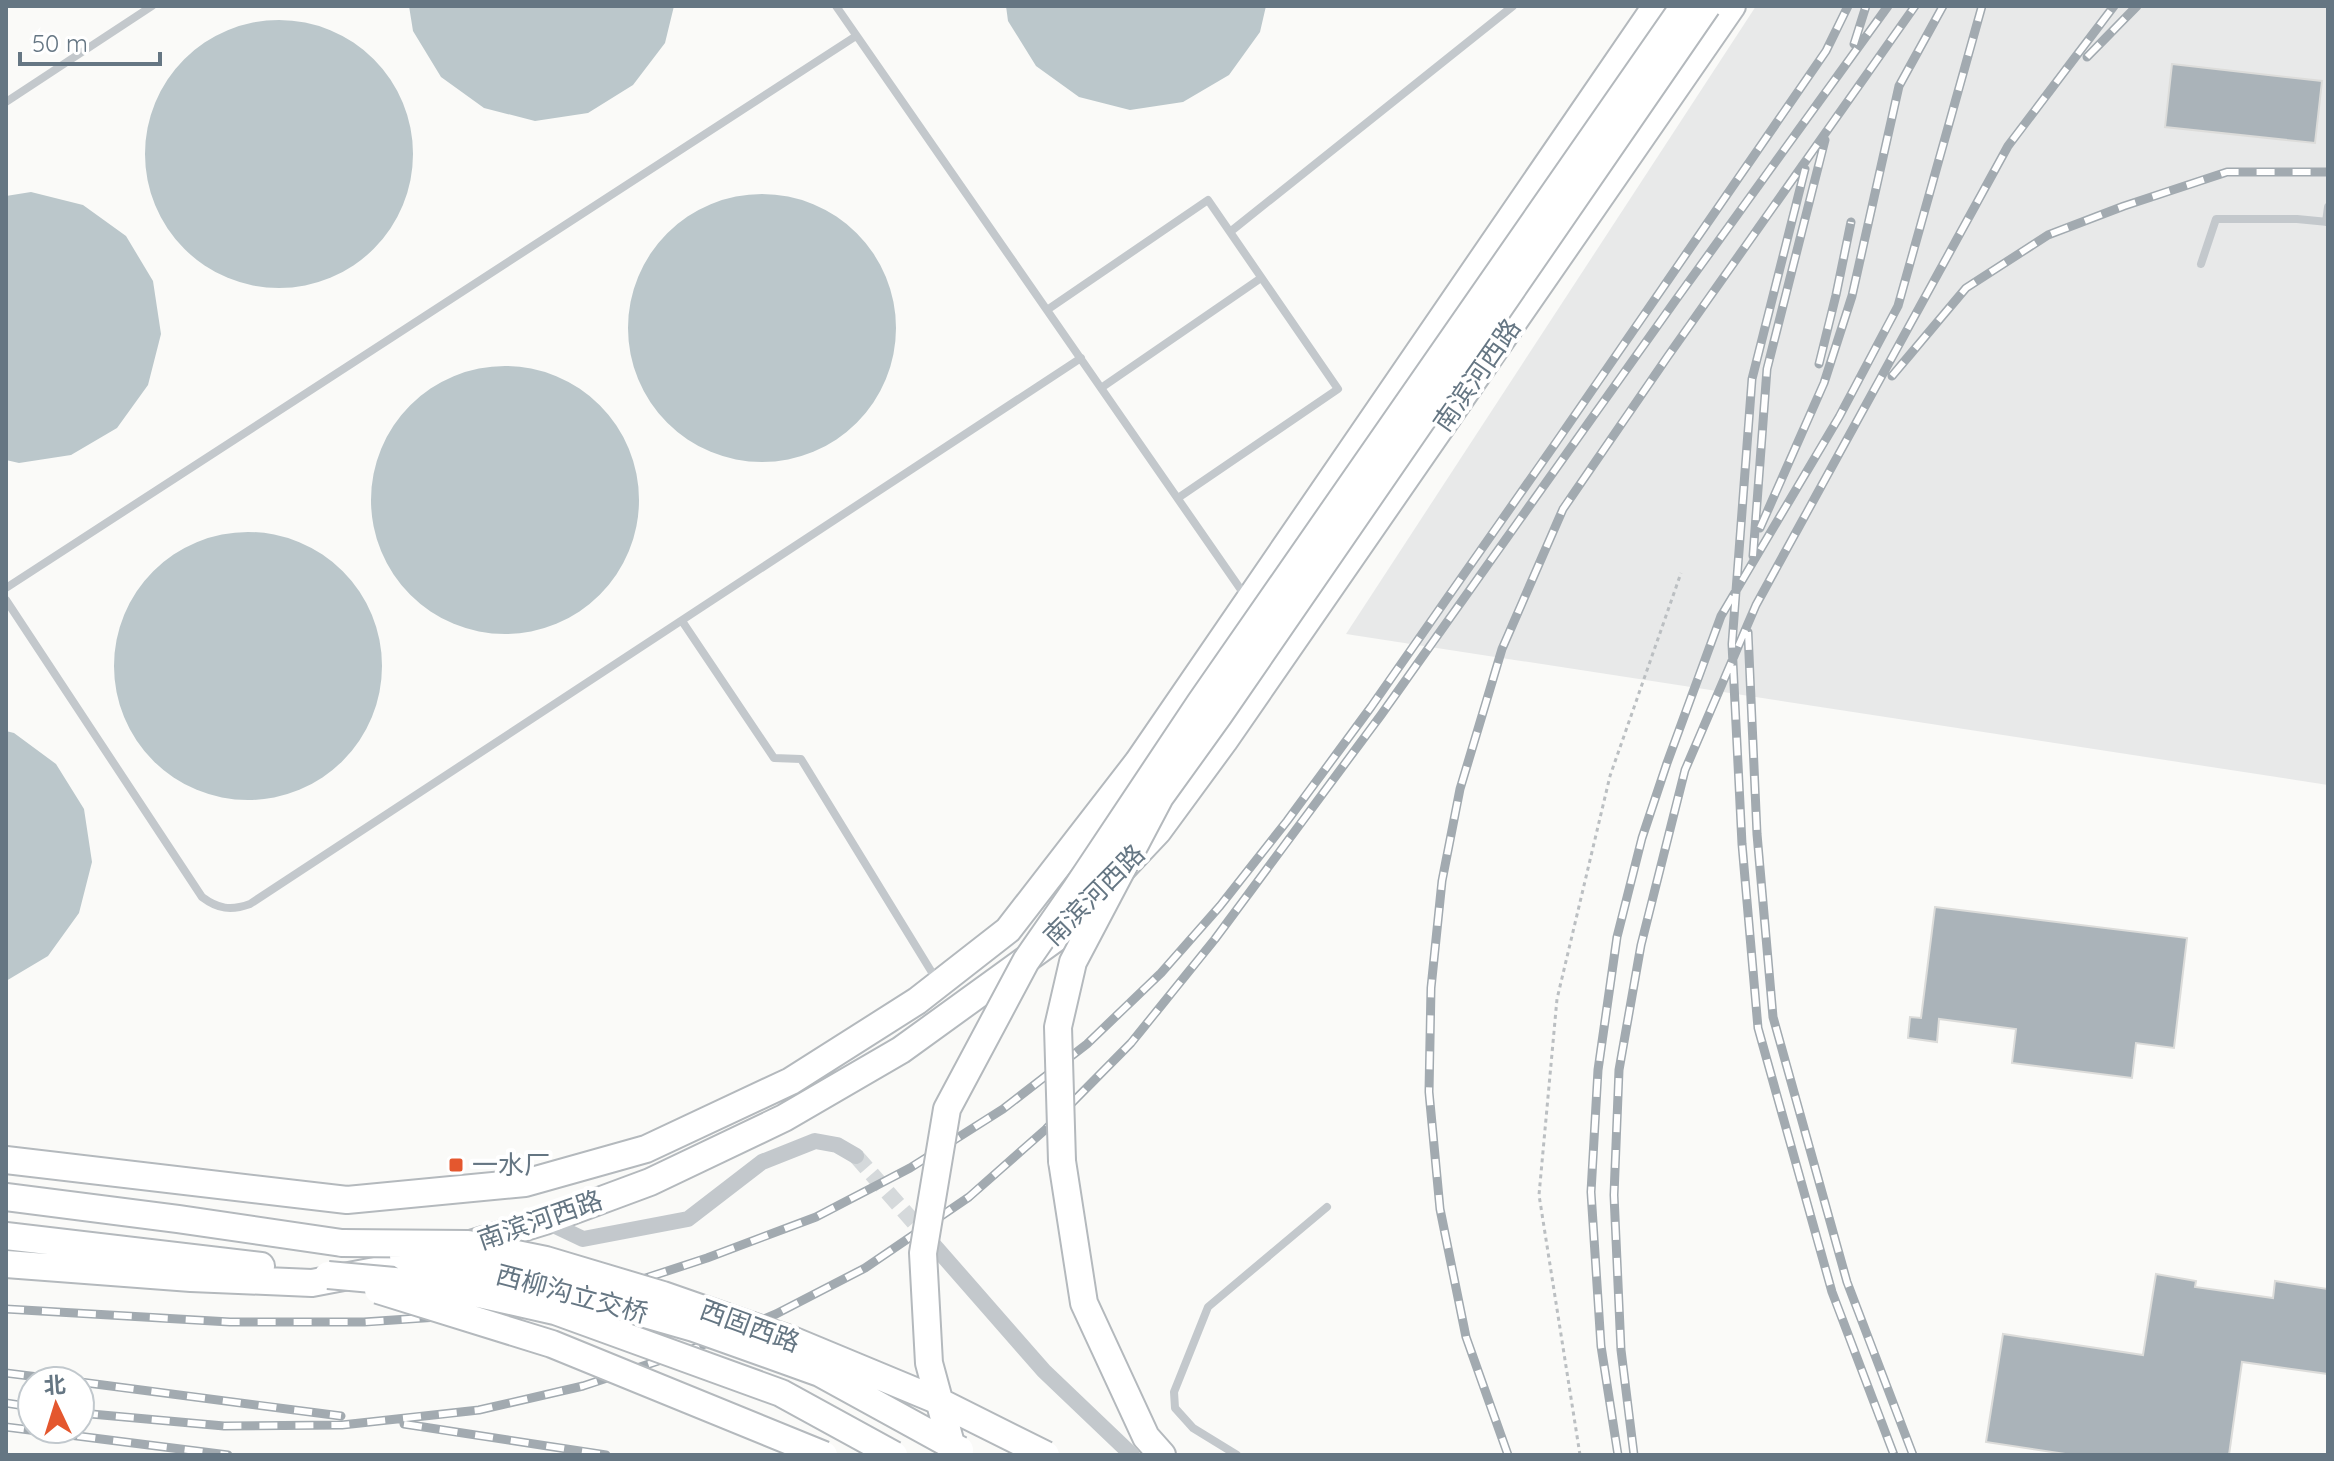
<svg xmlns="http://www.w3.org/2000/svg" width="2334" height="1461" font-family="Quicksand,'Noto Sans SC',sans-serif">
  <style>
    .built { fill: #e8e9e9 }
    .water { fill: #bbc7cb }
    .building { fill: #aab3b9; stroke: #dcdcda; stroke-width: 2 }
    .lines { fill: none; stroke-linecap: round; stroke-linejoin: round }
    .minor-tunnel { stroke: #d5d9db; stroke-width: 16; stroke-dasharray: 16 8; stroke-linecap: butt }
    .trunk-casing { stroke: #b4b9bd; stroke-width: 30 }
    .path { stroke: #bbbfc2; stroke-width: 3; stroke-dasharray: 4 4; stroke-linecap: butt }
    .service { stroke: #c3c8cc; stroke-width: 8 }
    .minor { stroke: #c3c8cc; stroke-width: 16 }
    .trunk { stroke: #fff; stroke-width: 26 }
    .rail-casing { stroke: #a2aab0; stroke-width: 9 }
    .rail { stroke: #fff; stroke-width: 6; stroke-dasharray: 18; stroke-linecap: butt }
    .trunk-bridge-casing { stroke: #b4b9bd; stroke-width: 30; stroke-linecap: butt }
    .trunk-bridge { stroke: #fff; stroke-width: 26 }
    .poi-dot { fill: #e4572e; stroke: #fff; stroke-width: 3 }
    .labels { text-anchor: middle; stroke-width: 8; stroke-linejoin: round; paint-order: stroke }
    .street-label { font-size: 26px; fill: #657683; stroke: #fff }
    .poi-label { font-size: 26px; fill: #657683; stroke: #fff; text-anchor: start }
  </style>
  <rect width="100%" height="100%" fill="#fafaf8"/>
  <path class="built" d="M1756,6H2328V785L1346,634Z"/>
  <path class="water" d="M409,6H674L665,43L633,85L588,113L535,121L484,108L441,77L413,31Z
    M1006,6H1266L1260,32L1229,75L1183,102L1130,110L1079,97L1036,66L1008,21Z
    M145 154a134 134 0 1 1 268 0a134 134 0 1 1-268 0Z
    M31,192L83,205L126,236L153,281L161,334L148,385L117,428L71,455L19,463L6,460V196Z
    M628 328a134 134 0 1 1 268 0a134 134 0 1 1-268 0Z
    M371 500a134 134 0 1 1 268 0a134 134 0 1 1-268 0Z
    M114 666a134 134 0 1 1 268 0a134 134 0 1 1-268 0Z
    M6,731L14,733L56,764L84,809L92,862L79,913L48,956L6,981Z"/>
  <path class="building" d="M2172,64L2322,81L2315,143L2165,127Z
    M1935,907L2187,938L2174,1048L2136,1043L2132,1078L2012,1063L2016,1029L1939,1019L1937,1042L1908,1038L1910,1017L1921,1018Z
    M2156,1274L2196,1281L2195,1287L2273,1298L2275,1281L2328,1289V1374L2242,1362L2229,1455H2072L1986,1442L2003,1334L2143,1355Z"/>
  <g class="lines">
    <path class="minor-tunnel" d="M856,1156L924,1234"/>
    <defs>
      <path id="trunk" d="M6,1160L347,1200L525,1183L646,1149L791,1081L917,1001L1008,930L1138,762L1656,6
        M1062,1161L1084,1303L1146,1437L1162,1455
        M6,1197L178,1219L342,1243
        M6,1236L261,1266
        M6,1264L191,1278L312,1283L396,1267L545,1221L650,1182L784,1118L901,1050L1060,935L1158,831L1224,741L1732,6"/>
    </defs>
    <use href="#trunk" class="trunk-casing"/>
    <path class="path" d="M1580,1455L1539,1195L1557,999L1610,776L1681,573"/>
    <path class="service" d="M836,6L1246,597
      M6,102L152,6
      M2326,222L2328,207
      M1230,232L1513,6
      M2201,264L2216,219H2297L2328,222
      M1047,310L1208,200L1338,389L1178,498
      M1101,388L1261,278
      M6,588L856,36
      M6,600L202,897C218,909 231,911 250,904L1081,358
      M682,621L774,758L801,759L936,979
      M1237,1455L1193,1428L1175,1408L1174,1392L1208,1307L1327,1207"/>
    <path class="minor" d="M545,1221L583,1239L688,1219L762,1162L815,1141L837,1145L856,1156
      M924,1234L1044,1371L1132,1455"/>
    <use href="#trunk" class="trunk"/>
    <defs>
      <path id="rail" d="M1854,44L1866,6
        M2087,57L2137,6
        M1805,169L1752,379L1732,644L1742,844L1758,1028L1832,1292L1894,1455
        M1819,364L1836,295L1851,222
        M1892,376L1966,288L2048,235L2124,206L2227,172H2328
        M1760,528L1824,383L1852,296L1899,86L1943,6
        M1753,556L1767,369L1825,140
        M1748,632L1757,834L1773,1017L1847,1282L1913,1455
        M6,1309L230,1322H364L482,1314L603,1292L707,1258L816,1217L910,1168L1003,1109L1087,1044L1161,973L1220,906L1287,821L1371,707L1555,444L1826,51L1848,6
        M6,1373L70,1381
        M80,1382L341,1416
        M6,1403L32,1407
        M80,1413L224,1426L342,1425L479,1410L583,1386L688,1351L776,1314L865,1268L969,1197L1046,1129L1131,1043L1215,939L1381,715L1675,301L1888,6
        M404,1424L606,1455
        M6,1427L228,1455
        M1508,1455L1466,1337L1440,1209L1429,1092L1431,988L1442,881L1460,789L1502,649L1563,509L1668,356L1915,6
        M1618,1455L1601,1346L1591,1192L1598,1070L1617,937L1642,838L1667,763L1721,616L1839,417L1898,306L1982,6
        M1634,1455L1621,1350L1614,1195L1619,1070L1641,945L1685,770L1756,605L2008,146L2114,6"/>
    </defs>
    <use href="#rail" class="rail-casing"/>
    <use href="#rail" class="rail"/>
    <defs>
      <path id="trunk-bridge" d="M1062,1161L1058,1027L1073,962L1160,797L1219,715L1707,6
        M342,1243L468,1244L546,1260L663,1295L792,1340L934,1399L1046,1455
        M403,1256L509,1275L694,1328L820,1373L960,1450
        M328,1275L439,1285L555,1311L781,1393L894,1455
        M378,1290L552,1344L824,1455
        M954,1455L929,1363L923,1253L947,1109L1026,961L1076,889L1200,703L1684,6"/>
    </defs>
    <use href="#trunk-bridge" class="trunk-bridge-casing"/>
    <use href="#trunk-bridge" class="trunk-bridge"/>
  </g>
  <rect class="poi-dot" x="448" y="1157" width="16" height="16" rx="4"/>
  <g class="labels">
    <g class="street-label">
      <text transform="translate(1477 375) rotate(-55)" y="9">南滨河西路</text>
      <text transform="translate(1094 895) rotate(-45)" y="9">南滨河西路</text>
      <text transform="translate(540 1220) rotate(-19)" y="9">南滨河西路</text>
      <text transform="translate(572 1294) rotate(15)" y="9">西柳沟立交桥</text>
      <text transform="translate(750 1326) rotate(20)" y="9">西固西路</text>
    </g>
    <g class="poi-label">
      <text x="472" y="1174">一水厂</text>
    </g>
  </g>
  <rect width="2334" height="1461" fill="none" stroke="#657683" stroke-width="16"/>
  <g transform="translate(56 1405) rotate(356)"><circle r="38" fill="#ffffff" stroke="#c1c8cd" stroke-width="2"/>
  <path d="M0-6L14 30L0 20L-14 30Z" fill="#e4572e"/>
  <text y="-12" font-size="22" font-weight="bold" text-anchor="middle" fill="#657683">北</text>
  </g>
  <path d="M20 52v12h140v-12" fill="none" stroke="#657683" stroke-width="4"/>
  <text x="32" y="52" font-size="24" fill="#657683" stroke="#ffffff" stroke-width="6" paint-order="stroke">50 m</text>
</svg>
